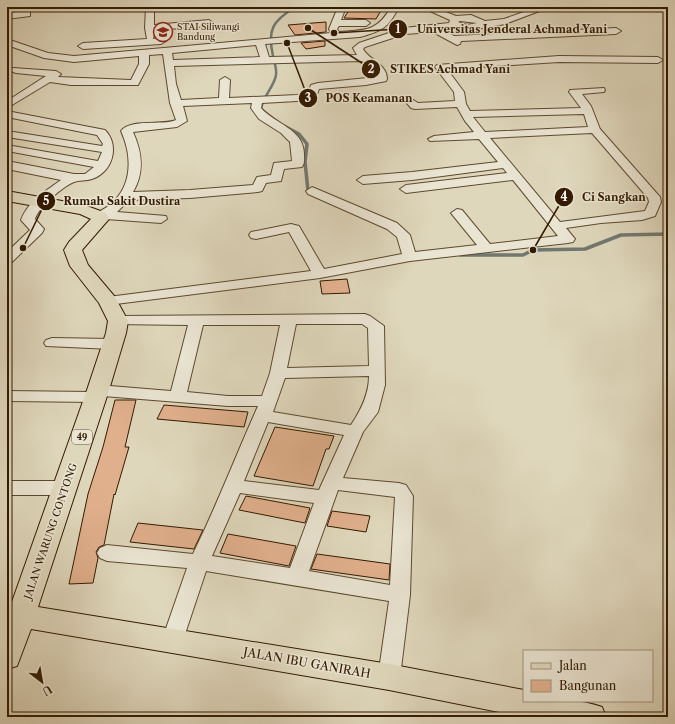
<svg xmlns="http://www.w3.org/2000/svg" width="675" height="724" font-family="'Libre Caslon Text',serif">
  <style>
    .lines { fill: none; stroke-linecap: round; stroke-linejoin: round }
    .stream-far1 { stroke: #707870; stroke-width: 2.5 }
    .stream { stroke: #707870; stroke-width: 3.5 }
    .building { fill: #e0b08c; stroke: #331a00 }
    .minor-casing { stroke: #5e492f; stroke-width: 2 }
    .major-casing { stroke: #331a00; stroke-width: 2 }
    .minor { fill: #eae5d3; fill-rule: evenodd }
    .major { fill: #dfd7bc; fill-rule: evenodd }
    .labels { text-anchor: middle; stroke-width: 3; stroke-linejoin: round; paint-order: stroke }
    .far-poi-label { font-size: 9px; fill: #331a00; stroke: #eae5d3; text-anchor: start }
    .shield { fill: #eae5d3; stroke: #6a573f; stroke-width: 1 }
    .shield-label { font-size: 9px; font-weight: bold; fill: #331a00 }
    .street-label { font-size: 10px; fill: #331a00; stroke: #eae5d3 }
    .near-street-label { font-size: 12px; fill: #331a00; stroke: #eae5d3 }
    .leader { fill: none; stroke: #331a00; stroke-width: 1.5 }
    .callout-dot { fill: #331a00; stroke: #eae5d3; stroke-width: 1.5 }
    .mark-label { font-size: 12px; text-anchor: middle; font-weight: bold; fill: #fff }
    .callout-label { font-size: 11px; text-anchor: middle; font-weight: bold; fill: #331a00; stroke: #eae5d3; stroke-width: 3; stroke-linejoin: round; paint-order: stroke }
  </style>
  <rect width="100%" height="100%" fill="#dfd7bc"/>
  <filter id="stains"><feTurbulence type="fractalNoise" baseFrequency=".005" numOctaves="4"/><feColorMatrix values="0 0 0 0 .2 0 0 0 0 .09 0 0 0 0 .02 0 0 0 .5 -.17"/></filter>
  <radialGradient id="worn" r=".72"><stop offset=".6" stop-color="#630" stop-opacity="0"/><stop offset="1" stop-color="#630" stop-opacity=".3"/></radialGradient>
  <g class="lines">
    <path class="stream-far1" d="M271,117L261,109C263,96 274,87 276,75C277,68 274,62 273,56C267,29 273,21 295,7"/>
    <path class="stream" d="M284,126L299,134L307,144L305,162L308,191L310,193
      M460,255H523L533,250L585,249L621,235L668,234"/>
  </g>
  <path class="building" d="M351,7H383L376,19L344,18Z
    M326,22V32L295,35L288,25Z
    M325,41V46L306,49L301,43Z
    M347,279L350,293L322,294L320,281Z
    M115,400H136L125,447H129L115,495L114,494L104,545L99,547L96,552L98,558L93,583L69,584L88,494L103,447Z
    M164,405L248,412L244,427L157,419Z
    M275,427L334,436L329,449H326L313,486L254,476Z
    M246,496L310,508L305,523L239,510Z
    M332,511L370,516L366,532L327,526Z
    M138,523L203,530L194,549L130,542Z
    M228,534L296,546L289,566L220,553Z
    M317,554L390,564L389,580L311,569Z"/>
  <g class="lines">
    <defs>
      <path id="minor" d="M146,7H154V25L209,20L213,23L209,26L155,30L153,39L161,38L166,41L161,44L83,49L78,46L83,43L147,39L145,28Z
        M338,7H346L341,20H366L370,23L366,26H339L337,29L339,32C365,30 377,32 391,7H399C388,28 382,31 360,37L265,44L269,57L357,55L353,48L359,43L404,28L449,23L450,20L421,7H433L456,16L471,15L485,21L504,19L538,7H550L505,24L471,30L455,28L441,29L454,36L616,28L621,31L616,34L461,41L460,44L457,45L433,32L405,34L365,47L363,49C369,60 387,64 387,79L386,81L366,85L319,89L316,97L297,101L262,103L261,108C275,124 304,129 304,154C304,159 305,163 302,167L284,169L281,181L266,183L262,191L258,192L190,198L129,200L117,212L166,216L167,219L161,223L106,219L100,221L94,217C97,211 106,209 111,204C133,185 132,155 121,131C131,118 162,126 176,120L170,103L163,54L149,55V64L138,85H71L50,82L7,108V101L46,76L16,73L13,72L11,70L13,68L56,71L61,74L58,77L131,80L139,64V56L74,62L44,58L7,45V39L48,53L74,56L331,33L329,29ZM460,21L477,23L467,25L458,22ZM256,45L260,57L173,60L172,53ZM362,61L375,71L377,77L318,83L311,85L308,93L297,95L229,98L230,80L225,77L220,80L219,98L181,100L176,84L174,66ZM252,103L251,108L259,119L281,133L290,142L292,161L274,163L271,175L257,177L253,185L190,190L133,192C145,172 142,152 133,132L177,127L187,121L183,106Z
        M27,11L30,12V16L7,19V13Z
        M559,56L658,57L663,60L658,63L559,62L447,69L464,92L466,104L470,111L581,108L569,92L570,90L604,88L605,90L604,92L582,94L591,106L600,129L660,197L661,202L655,216L642,220L601,223L566,228L575,239L573,242L568,243L410,261L320,278L108,305L103,304L101,301L103,298L108,297L311,271L289,232L256,239L251,238L249,235L251,232L291,224L299,226L324,269L402,254L397,237L387,229L308,194L306,191L312,187L397,223L410,235L415,252L477,245L451,213L457,209L462,210L490,244L558,236L513,180L406,193L400,189L406,185L507,173L503,168L412,180L363,184L357,180L363,176L412,172L498,162L479,139L430,141L428,139L434,136L474,132L465,121L457,107L415,109L411,108L405,101L410,98L418,103L455,101L454,92L435,67L437,65ZM584,114L588,127L485,132L473,117ZM592,133L648,198L649,202L645,211L560,222L490,138Z
        M7,111L105,130C120,145 113,172 92,179C86,181 79,180 74,182C63,186 38,208 35,219L44,229L42,233L12,262L7,263V252L30,230L21,220C28,201 46,191 61,180L7,169V161L74,174H85L94,167L7,151V145L98,161L102,152L7,137V131L102,146L103,144L97,135L7,117Z
        M365,314L370,316L384,326L385,385L378,412L363,432L343,478L399,483L406,485L413,496L410,595L400,677L397,684L389,687L381,684L378,677L389,601L206,571L181,646L173,649L165,646L162,640L187,568L107,561L100,558L97,553L100,548L107,545L193,554C217,505 236,455 258,406H228L103,396L102,401L96,402L7,401V391L91,392L90,390L92,386L98,385L171,391L188,325L113,324L110,321L113,318L118,316ZM296,324H362L368,328L369,366L287,368ZM203,325H280L270,373L262,396H228L187,392ZM369,376C369,394 361,410 351,425L273,412L285,378ZM268,422L344,435L319,490L244,481ZM338,490L395,497L390,585L309,571ZM240,493L314,503L290,568L212,556Z
        M52,338L112,339L118,341L120,344L118,347L112,349L46,346L44,343L46,340Z
        M7,481H65L72,483L74,488L72,493L65,495H7Z"/>
      <path id="major" d="M7,191L84,205L106,213L109,219L82,250L88,265L115,297L128,321L126,333L109,390L38,607L389,664L524,690V701C550,701 577,698 602,707L606,717H524L389,690L31,629L17,666L7,669V616L87,390L106,333L108,321L99,303L70,266L64,250L69,242L91,219L80,214L7,201Z"/>
    </defs>
    <use href="#minor" class="minor-casing"/>
    <use href="#major" class="major-casing"/>
    <use href="#minor" class="minor"/>
    <use href="#major" class="major"/>
  </g>
  <defs>
    <symbol id="university-ring" viewBox="-11 -11 22 22"><circle r="9.5" fill="#eae5d3" stroke="#8f2418" stroke-width="1.5"/><path d="M0-5L7-2L0 1L-7-2ZM-4 1L0 2.5L4 1V4Q0 6-4 4Z" fill="#8f2418"/></symbol>
  </defs>
  <g fill-rule="evenodd">
    <use href="#university-ring" x="152" y="21" width="22" height="22"/>
  </g>
  <g class="labels">
    <g class="far-poi-label">
      <text x="177" y="30">STAI Siliwangi<tspan x="177" dy="10">Bandung</tspan></text>
    </g>
    <rect class="shield" x="72" y="430" width="20" height="14" rx="3"/>
    <g class="shield-label">
      <text x="82" y="440">49</text>
    </g>
    <g class="street-label">
      <text transform="translate(50 531) rotate(-71)" y="4">JALAN WARUNG CONTONG</text>
    </g>
    <g class="near-street-label">
      <text transform="translate(307 663) rotate(10)" y="4">JALAN IBU GANIRAH</text>
    </g>
  </g>
  <path class="leader" d="M334 33L398 29M308 28L371 69M287 43L308 98M533 250L564 197M23 248L46 201"/>
  <g class="callout-dot">
    <circle cx="334" cy="33" r="4"/>
    <circle cx="308" cy="28" r="4"/>
    <circle cx="287" cy="43" r="4"/>
    <circle cx="533" cy="250" r="4"/>
    <circle cx="23" cy="248" r="4"/>
    <circle cx="398" cy="29" r="10"/>
    <circle cx="371" cy="69" r="10"/>
    <circle cx="308" cy="98" r="10"/>
    <circle cx="564" cy="197" r="10"/>
    <circle cx="46" cy="201" r="10"/>
  </g>
  <g class="mark-label">
    <text x="398" y="33">1</text>
    <text x="371" y="73">2</text>
    <text x="308" y="102">3</text>
    <text x="564" y="201">4</text>
    <text x="46" y="205">5</text>
  </g>
  <g class="callout-label">
    <text x="512" y="33">Universitas Jenderal Achmad Yani</text>
    <text x="450" y="73">STIKES Achmad Yani</text>
    <text x="369" y="102">POS Keamanan</text>
    <text x="614" y="201">Ci Sangkan</text>
    <text x="122" y="205">Rumah Sakit Dustira</text>
  </g>
  <rect width="675" height="724" fill="none" stroke="#dfd7bc" stroke-width="24"/>
  <rect x="8" y="8" width="659" height="708" fill="none" stroke="#331a00" stroke-width="2"/>
  <rect x="12" y="12" width="651" height="700" fill="none" stroke="#331a00"/>
  <rect x="523" y="650" width="130" height="52" fill="#eae5d3" stroke="#a1947f"/>
  <rect x="531" y="663" width="20" height="6" fill="#dfd7bc" stroke="#a1947f"/>
  <text x="559" y="670" font-size="12" fill="#331a00">Jalan</text>
  <rect x="531" y="680" width="20" height="12" fill="#e0b08c" stroke="#a1947f"/>
  <text x="559" y="690" font-size="12" fill="#331a00">Bangunan</text>
  <g transform="translate(42 682) rotate(149)" stroke="#eae5d3" stroke-width="3" paint-order="stroke">
  <path d="M0-3L7 15L0 10L-7 15Z" fill="#331a00"/>
  <text y="-6" font-size="11" font-weight="bold" text-anchor="middle" fill="#331a00">U</text>
  </g>
  <rect width="100%" height="100%" filter="url(#stains)"/>
  <rect width="100%" height="100%" fill="url(#worn)"/>
</svg>
